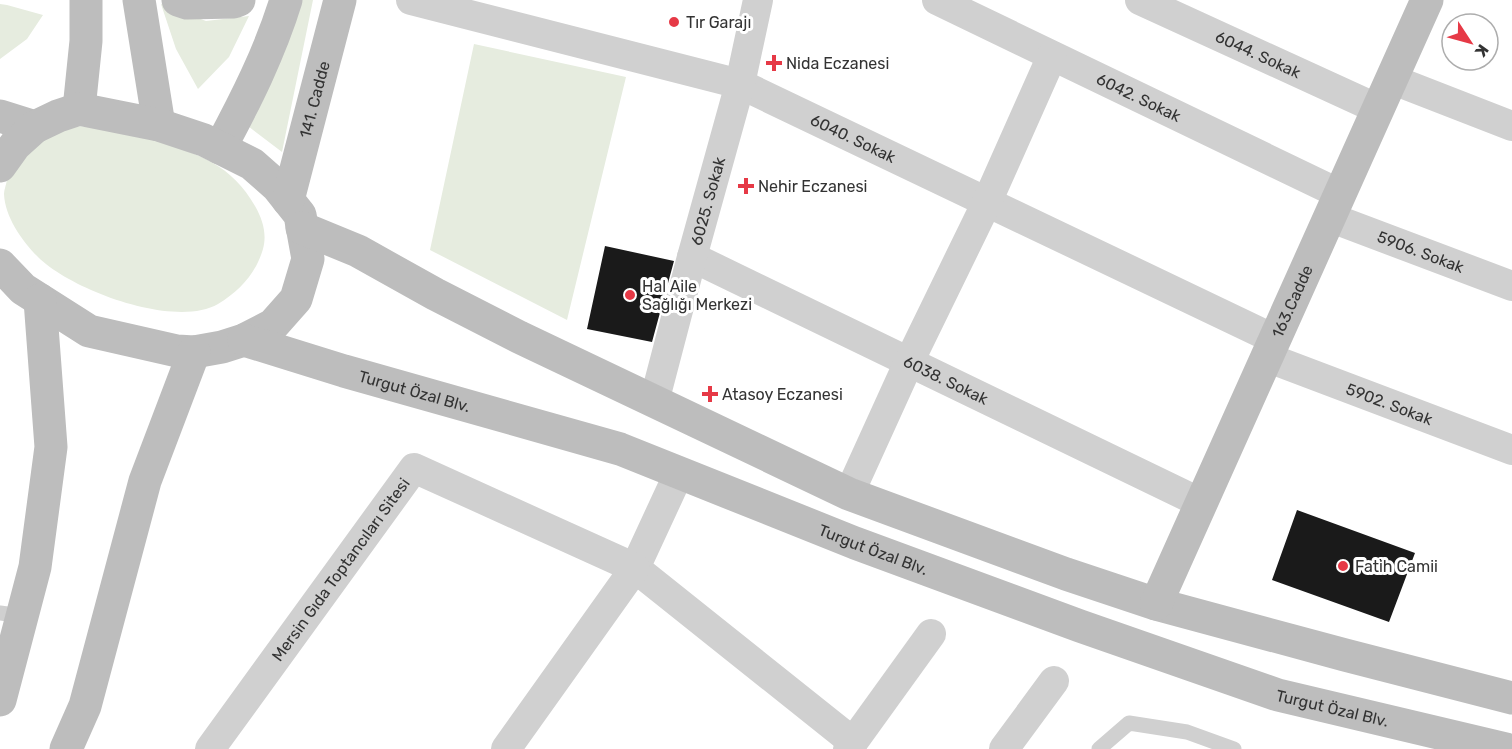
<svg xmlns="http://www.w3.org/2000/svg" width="1512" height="749" font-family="Rubik,sans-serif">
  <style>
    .green { fill: #e6ecdf }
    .building { fill: #1a1a1a }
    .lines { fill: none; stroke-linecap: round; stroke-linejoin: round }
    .lane { stroke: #d0d0d0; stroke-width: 15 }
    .street { stroke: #d0d0d0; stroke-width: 30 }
    .secondary { stroke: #bdbdbd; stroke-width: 33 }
    .poi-dot { fill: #e63946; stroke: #fff; stroke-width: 2 }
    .labels { text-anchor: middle; stroke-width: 6; stroke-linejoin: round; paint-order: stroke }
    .poi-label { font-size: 16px; fill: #333; stroke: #fff; text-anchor: start }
    .street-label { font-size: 16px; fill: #333; stroke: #fff }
  </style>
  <rect width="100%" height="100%" fill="#fff"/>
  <path class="green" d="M288,0H313L282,152L244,123Z
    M0,4L7,5L43,15L27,39L0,59Z
    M161,4L206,21L249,16L229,57L198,89L176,49Z
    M474,44L626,77L567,320L430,250Z
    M68,126C86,126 104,127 122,130C133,133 145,137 156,141C199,154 232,165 255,206C263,220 267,234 263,249C256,273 240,291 218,304C175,329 71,290 38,257C22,241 5,217 4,194C4,190 6,185 7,180C7,177 7,174 8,171C10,166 22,149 27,146C35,139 57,131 68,126Z"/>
  <path class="building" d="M605,246L674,261L652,342L587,329Z
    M1297,510L1415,553L1389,622L1272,580Z"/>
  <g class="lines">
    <path class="lane" d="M0,613L22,616
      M1099,749L1129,723L1187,732L1234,749"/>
    <g class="street">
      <path id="s1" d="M411,0L740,84L1274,339"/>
      <path id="s2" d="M937,0L1340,194"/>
      <path id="s3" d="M1140,0L1378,109"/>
      <path d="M1391,79L1512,126"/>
      <path id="s4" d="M1329,217L1512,286"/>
      <path id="s5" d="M692,257L1201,503"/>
      <path id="s6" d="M1266,357L1512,450"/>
      <path id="s7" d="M654,402L692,257L740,84L758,0"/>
      <path d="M679,473L635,568L853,742"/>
      <path d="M849,494L909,362L987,202L1052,56"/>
      <path id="s8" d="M210,749L414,468L635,568L506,749"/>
      <path d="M848,749L931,634"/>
      <path d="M1004,749L1054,681"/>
    </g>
    <g class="secondary">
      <path d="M139,0L159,125"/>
      <path d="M178,0L187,3L234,2L239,0"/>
      <path d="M79,109L86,41V0"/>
      <path d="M0,116L35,127"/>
      <path d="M220,148C246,100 270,52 286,0"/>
      <path d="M0,166L15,145L35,127L58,116L79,109L159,125L204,140L252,164L277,186L300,215L308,259L296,299L273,325L244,340L222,347L194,352L177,351L89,331L23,289L0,265"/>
      <path id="s9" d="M288,200L340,0"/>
      <path d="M302,228L358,251L435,294L519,337L849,494L1066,574L1156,604L1345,655L1512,698"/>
      <path id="s10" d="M244,340L344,371L620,449L855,543L1080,626L1278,695L1506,749"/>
      <path id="s11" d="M1156,604L1427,0"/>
      <path d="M0,700L35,567L51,447L40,300"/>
      <path d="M66,749L85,706L145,481L194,352"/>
    </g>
  </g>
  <g class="poi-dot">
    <circle cx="674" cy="22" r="6"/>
    <path d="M771 54h6v6h6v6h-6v6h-6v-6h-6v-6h6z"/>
    <path d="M743 177h6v6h6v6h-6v6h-6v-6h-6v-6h6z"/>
    <circle cx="630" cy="295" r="6"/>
    <path d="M707 385h6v6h6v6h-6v6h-6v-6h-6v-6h6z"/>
    <circle cx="1343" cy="566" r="6"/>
  </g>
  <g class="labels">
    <g class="poi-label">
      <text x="686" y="28">Tır Garajı</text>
      <text x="786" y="69">Nida Eczanesi</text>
      <text x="758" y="192">Nehir Eczanesi</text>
      <text x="642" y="292">Hal Aile<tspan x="642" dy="18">Sağlığı Merkezi</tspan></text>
      <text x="722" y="400">Atasoy Eczanesi</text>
      <text x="1355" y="572">Fatih Camii</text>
    </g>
    <g class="street-label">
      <text dy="6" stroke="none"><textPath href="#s3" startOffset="130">6044. Sokak</textPath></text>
      <text dy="6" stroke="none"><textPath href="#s2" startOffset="224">6042. Sokak</textPath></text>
      <text dy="6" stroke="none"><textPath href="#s9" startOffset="104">141. Cadde</textPath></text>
      <text dy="6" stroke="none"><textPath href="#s1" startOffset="465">6040. Sokak</textPath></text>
      <text dy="6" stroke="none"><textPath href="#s7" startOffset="208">6025. Sokak</textPath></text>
      <text dy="6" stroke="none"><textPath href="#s4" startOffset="98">5906. Sokak</textPath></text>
      <text dy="6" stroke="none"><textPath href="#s11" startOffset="332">163.Cadde</textPath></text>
      <text dy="6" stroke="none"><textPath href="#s5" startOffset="282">6038. Sokak</textPath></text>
      <text dy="6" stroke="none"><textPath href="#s10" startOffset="178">Turgut Özal Blv.</textPath></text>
      <text dy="6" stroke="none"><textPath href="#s6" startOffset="132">5902. Sokak</textPath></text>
      <text dy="6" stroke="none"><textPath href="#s10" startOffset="664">Turgut Özal Blv.</textPath></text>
      <text dy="6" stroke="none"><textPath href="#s8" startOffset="222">Mersin Gıda Toptancıları Sitesi</textPath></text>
      <text dy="6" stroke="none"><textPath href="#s10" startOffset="1150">Turgut Özal Blv.</textPath></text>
    </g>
  </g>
  <g transform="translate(1470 42) rotate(126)"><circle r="28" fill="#ffffff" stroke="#adadad" stroke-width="1.5"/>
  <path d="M0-4.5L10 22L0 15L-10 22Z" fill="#e63946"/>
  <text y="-9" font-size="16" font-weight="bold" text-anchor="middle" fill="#333333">K</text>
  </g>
</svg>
